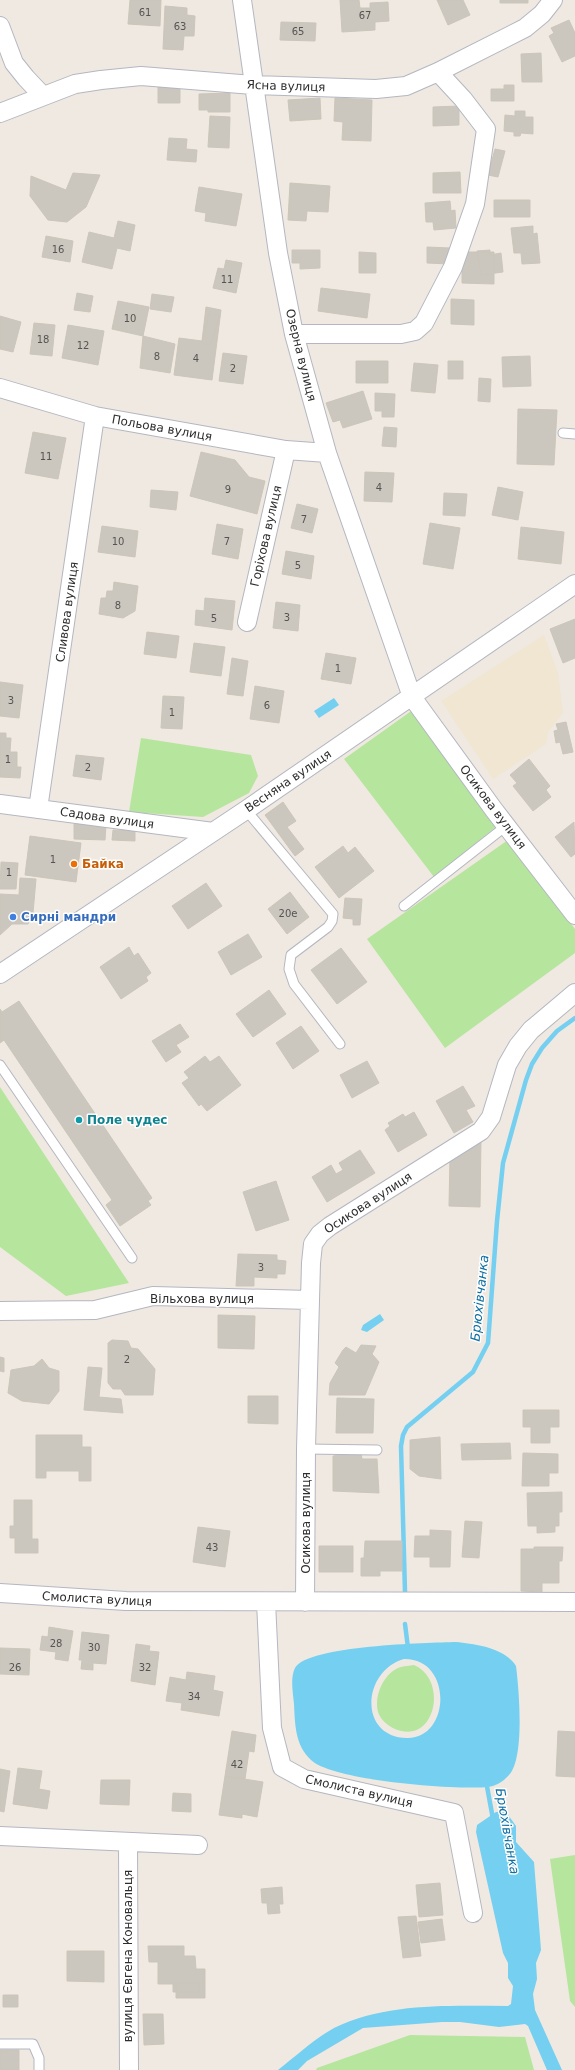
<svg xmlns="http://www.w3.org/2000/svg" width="575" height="2070" font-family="'DejaVu Sans',sans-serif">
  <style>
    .education { fill: #f0e6d1 }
    .green { fill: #b6e59e }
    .water { fill: #75cff0; fill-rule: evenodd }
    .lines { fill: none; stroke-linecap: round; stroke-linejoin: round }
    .stream { stroke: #75cff0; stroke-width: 4.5 }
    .building { fill: #cbc7bf; stroke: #cbc5ba }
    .service-casing { stroke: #b4b7c1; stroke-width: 11 }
    .minor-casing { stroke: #b4b7c1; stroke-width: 20 }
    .service { stroke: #fff; stroke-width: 9 }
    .minor { stroke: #fff; stroke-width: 18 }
    .food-dot { fill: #e8710a; stroke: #fff; stroke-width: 1.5 }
    .shop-dot { fill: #3f7fe0; stroke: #fff; stroke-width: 1.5 }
    .culture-dot { fill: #0f9aa8; stroke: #fff; stroke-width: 1.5 }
    .labels { text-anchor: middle; stroke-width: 3; stroke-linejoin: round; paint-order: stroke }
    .number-label { font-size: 10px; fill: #555452 }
    .street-label { font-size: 12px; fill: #2e2e2e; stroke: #fff }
    .food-label { font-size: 12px; font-weight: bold; fill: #c56008; stroke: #fff; text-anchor: start }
    .shop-label { font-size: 12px; font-weight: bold; fill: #366cbe; stroke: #fff; text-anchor: start }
    .culture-label { font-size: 12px; font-weight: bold; fill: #0d838f; stroke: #fff; text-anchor: start }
    .water-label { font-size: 13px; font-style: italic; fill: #0d6fa3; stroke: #fff }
  </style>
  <rect width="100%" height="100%" fill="#efe9e1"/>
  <path class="education" d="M544,635L558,673L563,713L548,732L546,744L493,779L441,701Z"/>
  <path class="green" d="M414,709L503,821L434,877L344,759Z
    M141,738L251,755L258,776L249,793L203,817L129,812Z
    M508,840L575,929V953L445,1048L367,939Z
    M0,1087L129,1283L66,1296L0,1247Z
    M414,1665C449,1680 435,1746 395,1729C388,1726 380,1719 378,1712C374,1697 382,1677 396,1669C401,1666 408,1666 414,1665Z
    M575,1855V2007L570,2001L550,1859Z
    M410,2035L525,2037L534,2070H316L317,2068Z"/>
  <path class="water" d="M334,698L339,705L319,718L314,711Z
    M380,1314L384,1320L367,1332L361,1330L363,1325Z
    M456,1642C476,1644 505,1648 516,1666C519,1689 525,1758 509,1775C504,1781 496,1786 488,1787C456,1790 333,1781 311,1760C295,1745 295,1724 294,1704C293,1693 290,1678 295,1668C308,1645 428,1643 456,1642ZM404,1659C453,1658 451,1739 407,1738C358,1737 362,1671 404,1659Z
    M496,1812H506L516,1826V1842L534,1862L541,1950L536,1963L537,1979L533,1994L535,2010L562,2070H547L528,2026L525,2024L499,2027L460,2022H442L363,2028L307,2061L298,2070H278C296,2056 314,2039 334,2028C388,2002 451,2006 508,2006L511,2004L513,1986L508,1978V1963L503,1953L476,1832L477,1825Z"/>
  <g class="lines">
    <path class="stream" d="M405,1592L401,1446L403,1435L407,1427L473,1372L488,1343L497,1221L503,1163L526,1080L532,1064L542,1048L557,1031L575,1018
      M405,1624L408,1648
      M486,1781L493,1819"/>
  </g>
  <path class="building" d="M130,0H161L160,26L128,24Z
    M340,0H359L360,8H370V3L388,2L389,21L375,22V30L342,32Z
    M437,0H463L470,15L448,25Z
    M500,0H528V3H500Z
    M165,6L187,8V15L195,16L194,36H184L183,50L163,49Z
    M569,20L575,33V56L562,62L549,36L554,33L551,28Z
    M281,22L316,23L315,41L280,40Z
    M541,53L542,82H522L521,54Z
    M504,85H514V101H491V89H504Z
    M158,87H180V103H158Z
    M230,93V112H208V110H199V94Z
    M320,98L321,119L290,121L288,100Z
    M335,98L372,100L371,141L342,140L343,122L334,121Z
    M459,106V125L433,126V107Z
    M515,111H525V117H533V134L521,133L520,136H514V132L504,131L505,115L515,116Z
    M210,116L230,117L229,148L208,147Z
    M169,138L187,139L186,149L197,150L196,162L167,160Z
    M495,149L505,151L498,177L488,175Z
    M460,172L461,193H433V173Z
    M73,173L100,175L86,207L67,222L48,220L30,196L31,176L66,190Z
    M290,183L330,186L328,212L307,211L306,221L288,220Z
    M199,187L242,194L236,226L205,221L206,213L195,211Z
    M494,200H530V217H494Z
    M450,201L451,211L455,210L456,228L434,230L433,222H426L425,203Z
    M118,221L135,225L130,251L117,248L112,269L82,262L89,232L114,238Z
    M533,226V234L537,233L540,263L522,264L521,253H514L511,228Z
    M46,236L73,241L70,262L42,257Z
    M427,247L450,248L449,264L427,263Z
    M292,250H320V268L300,269V263H292Z
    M490,250V255L501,253L503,272L481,275L477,251Z
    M359,252L376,253V273H359Z
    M462,252H494V284L462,283Z
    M226,260L242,263L236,293L213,288L218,268L224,269Z
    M321,288L370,294L367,318L318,311Z
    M77,293L93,296L90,312L74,310Z
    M152,294L174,297L171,312L150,309Z
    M451,299L474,300V325L451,324Z
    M118,301L149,307L143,336L112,329Z
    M206,307L221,310L212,380L174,375L179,338L202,341Z
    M209,314L219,316L211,345L202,343Z
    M0,316L21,322L13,352L0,349Z
    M34,323L55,325L52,356L30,354Z
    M68,325L104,331L98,365L62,358Z
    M143,336L175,344L170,373L140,368Z
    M223,353L247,356L243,384L219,381Z
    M530,356L531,386L503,387L502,357Z
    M356,361H388V383H356Z
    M448,361H463V379H448Z
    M414,363L438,365L435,393L411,391Z
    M479,378L491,379L490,402L478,401Z
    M363,391L372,419L343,428L340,420L333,422L326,403Z
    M375,393L395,394L394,417H382V411H375Z
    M518,409L557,410L554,465L517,464Z
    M384,427L397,428L396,447L382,446Z
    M33,432L66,438L58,479L25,473Z
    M201,452L235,460L249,477L265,481L257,514L190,496Z
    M365,472L394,473L392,502L364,501Z
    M498,487L523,492L518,520L492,515Z
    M151,490L178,492L176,510L150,507Z
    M444,493L467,494L465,516L443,515Z
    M297,504L318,509L312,533L291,528Z
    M430,523L460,528L453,569L423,564Z
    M217,524L243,529L238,559L212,554Z
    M102,526L138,531L135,557L98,552Z
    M521,527L564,532L561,564L518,559Z
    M286,551L314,556L311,579L282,574Z
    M114,582L138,586L135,611L123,618L99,614L101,598H106L107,591H113Z
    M205,598L235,601L232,630L195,625L196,610L204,611Z
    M276,602L300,605L298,631L273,628Z
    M575,619V658L563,663L550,629Z
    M147,632L179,636L176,658L144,654Z
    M194,643L225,647L221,676L190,672Z
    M326,653L356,658L351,684L321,679Z
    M232,658L248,661L243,696L227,694Z
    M0,682L23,685L19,718L0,716Z
    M255,686L284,691L279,723L250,719Z
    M163,696L184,697L182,729L161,728Z
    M566,722L573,752L563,754L560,742L556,743L554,731L558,730L556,724Z
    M0,733H6V738H11L10,752H17V767H21L20,778L0,777Z
    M76,755L104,758L101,780L73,776Z
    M529,759L550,786L546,790L551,797L533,811L513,786L517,783L510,775Z
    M283,802L296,821L287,827L304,849L295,856L265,815Z
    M574,822L575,854L571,857L555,837Z
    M74,824L106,825L105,840L74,839Z
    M113,830L135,831V841L112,840Z
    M30,836L81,843L76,882L25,875Z
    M343,846L348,853L355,847L374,871L339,898L315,867Z
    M1,862L18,863L16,889H0Z
    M20,878L36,879L33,913L28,924H12L0,935V894L19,895Z
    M206,883L222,906L188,929L172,906Z
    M290,892L309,917L287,934L268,909Z
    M345,898L362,899L360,925H353V919L343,918Z
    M248,934L262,957L231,975L218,952Z
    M129,947L134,956L138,953L151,973L146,977L148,981L121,999L100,967Z
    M341,948L367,982L337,1004L311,970Z
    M269,990L286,1014L253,1037L236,1014Z
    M19,1001L152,1198L148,1201L151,1205L120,1226L106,1205L112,1200L4,1040L0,1043V1009L2,1012Z
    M180,1024L189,1037L176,1045L181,1052L166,1062L152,1041Z
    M301,1026L319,1051L293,1069L276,1043Z
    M205,1056L210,1062L219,1056L241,1085L207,1111L201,1104L199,1106L182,1083L189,1078L184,1072Z
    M367,1061L379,1083L352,1098L340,1075Z
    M463,1086L475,1106L466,1110L473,1122L454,1133L436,1101Z
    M414,1112L427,1135L398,1152L385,1130L390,1126L388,1123L403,1114L405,1117Z
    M481,1138L480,1207L449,1206L450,1156Z
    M360,1150L375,1173L327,1202L312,1177L331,1165L336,1174L343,1170L339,1163Z
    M276,1181L289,1220L256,1231L243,1192Z
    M238,1254L277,1255V1260L286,1261L285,1274H277V1278L254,1277V1286H236Z
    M218,1315L255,1316L254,1349L218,1348Z
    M112,1340L128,1341L131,1348L138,1349L155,1369L153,1395H125L121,1389H113L108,1383V1343Z
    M361,1345L376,1346L372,1354L379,1362L365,1395H329L330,1383L339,1367L335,1363L343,1350L346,1347L356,1353Z
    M0,1357L4,1358V1372L0,1371Z
    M42,1359L49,1368L59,1371V1391L49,1404L22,1401L8,1393L11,1370L34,1366Z
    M88,1367L102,1368L99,1397L121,1399L123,1413L84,1410Z
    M248,1396H278V1424L248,1423Z
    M337,1398L374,1399L373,1433H336Z
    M523,1410H559V1427H550V1443H531V1427H523Z
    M36,1435H82V1447H91V1481H79V1471H46V1478H36Z
    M440,1437L441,1479L419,1476L410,1469V1440Z
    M510,1443L511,1459L462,1460L461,1444Z
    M523,1453L558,1454V1473H549V1486H522Z
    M346,1454H361L362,1459H377L379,1493L333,1491V1456Z
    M562,1492V1512H559V1526H555V1532L537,1533V1526H528L527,1493Z
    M14,1500H32V1539H38V1553H15V1538H10V1526H14Z
    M465,1521L482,1522L479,1558L462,1557Z
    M198,1527L230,1531L225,1567L193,1562Z
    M430,1530L451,1531L450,1567H430V1557H414L415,1536H430Z
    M365,1541H402V1571H380V1576H361V1558H364Z
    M319,1546H353V1572H319Z
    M534,1547H563L562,1561H559V1583H542V1592L521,1591V1549H534Z
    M49,1627L73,1631L68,1661L55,1659L56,1652L40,1650L42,1636L48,1637Z
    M82,1632L109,1635L106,1664L93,1663V1670L81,1669L82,1660H79Z
    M136,1644L150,1646L149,1651L159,1652L155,1685L131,1681Z
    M0,1648L30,1649L29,1675L0,1674Z
    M187,1672L215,1676L213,1690L223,1692L219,1716L181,1710L182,1703L166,1701L170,1677L186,1680Z
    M232,1731L256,1735L254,1752L249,1751L245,1779L225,1776Z
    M558,1731L575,1732V1777L556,1776Z
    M18,1768L42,1771L39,1789L50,1791L47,1809L13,1804Z
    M0,1769L10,1771L4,1812L0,1811Z
    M225,1776L263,1782L257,1817L242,1814V1818L219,1815Z
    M101,1780H130L129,1805L100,1804Z
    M173,1793L191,1794V1812L172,1811Z
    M440,1883L443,1915L419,1917L416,1885Z
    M282,1887L283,1904H279L280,1913L268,1914L267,1903H262L261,1889Z
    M416,1916L421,1956L403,1958L398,1917Z
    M442,1919L445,1940L421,1943L418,1922Z
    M148,1946H184V1956H195L196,1969H205V1998H176V1984H158V1962H149Z
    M67,1951H104V1982L67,1981Z
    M173,1983H199V1992H173Z
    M3,1995H18V2007H3Z
    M143,2014H163L164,2044L144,2045Z
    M0,2050H19V2070H0Z"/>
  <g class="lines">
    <defs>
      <path id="service" d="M563,433L575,434
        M246,810L333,914L332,921L328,927L291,955L289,969L294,984L340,1044
        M404,906L506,826
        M0,1065L132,1258
        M306,1449L377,1450
        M0,2044H33L39,2058V2070"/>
      <path id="minor" d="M242,0L278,253L294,334L327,453L412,697L494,810L575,915
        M0,26L14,63L26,78L43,96
        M0,113L75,84L101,80L141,76L253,85L376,89L406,86L438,72L525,28L542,14L553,0
        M294,334H401L415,331L424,323L453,267L475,204L486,129L463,99L438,72
        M0,388L95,416L286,450L327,453
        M247,622L286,450
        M0,804L213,832
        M38,809L95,416
        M0,974L246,810L575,584
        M0,1311L95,1310L153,1296L309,1300
        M0,1593L126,1601L575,1602
        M266,1602L272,1728L282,1767L304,1779L454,1813L473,1913
        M305,1602L306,1449L311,1263L313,1244L320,1234L330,1226L481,1131L491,1117L507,1065L518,1046L531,1030L575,993
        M0,1836L198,1845
        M128,1842L129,2070"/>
    </defs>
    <use href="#service" class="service-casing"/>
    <use href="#minor" class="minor-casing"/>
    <use href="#service" class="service"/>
    <use href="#minor" class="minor"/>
  </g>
  <circle class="food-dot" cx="74" cy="864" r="4"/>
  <circle class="shop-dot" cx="13" cy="917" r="4"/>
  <circle class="culture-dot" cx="79" cy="1120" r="4"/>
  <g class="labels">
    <g class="number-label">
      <text x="145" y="16">61</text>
      <text x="365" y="19">67</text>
      <text x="180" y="30">63</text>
      <text x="298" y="35">65</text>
      <text x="58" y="253">16</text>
      <text x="227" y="283">11</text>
      <text x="130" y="322">10</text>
      <text x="43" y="343">18</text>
      <text x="83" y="349">12</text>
      <text x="157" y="360">8</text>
      <text x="196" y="362">4</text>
      <text x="233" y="372">2</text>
      <text x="46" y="460">11</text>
      <text x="379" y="491">4</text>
      <text x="228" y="493">9</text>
      <text x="304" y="523">7</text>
      <text x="118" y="545">10</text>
      <text x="227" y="545">7</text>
      <text x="298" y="569">5</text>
      <text x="118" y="609">8</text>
      <text x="287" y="621">3</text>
      <text x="214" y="622">5</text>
      <text x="338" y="672">1</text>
      <text x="11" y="704">3</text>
      <text x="267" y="709">6</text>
      <text x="172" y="716">1</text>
      <text x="8" y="763">1</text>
      <text x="88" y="771">2</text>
      <text x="53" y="863">1</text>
      <text x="9" y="876">1</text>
      <text x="288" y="917">20е</text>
      <text x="261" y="1271">3</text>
      <text x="127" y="1363">2</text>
      <text x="212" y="1551">43</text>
      <text x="56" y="1647">28</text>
      <text x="94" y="1651">30</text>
      <text x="15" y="1671">26</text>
      <text x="145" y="1671">32</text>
      <text x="194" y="1700">34</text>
      <text x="237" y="1768">42</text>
    </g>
    <g class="street-label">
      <text transform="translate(286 86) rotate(2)" y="4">Ясна вулиця</text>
      <text transform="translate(301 355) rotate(76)" y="4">Озерна вулиця</text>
      <text transform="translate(162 428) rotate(10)" y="4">Польова вулиця</text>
      <text transform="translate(266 536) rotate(-77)" y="4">Горіхова вулиця</text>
      <text transform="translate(67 612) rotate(-82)" y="4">Сливова вулиця</text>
      <text transform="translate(288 781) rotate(-34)" y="4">Весняна вулиця</text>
      <text transform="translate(493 807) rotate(53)" y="4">Осикова вулиця</text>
      <text transform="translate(107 818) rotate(8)" y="4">Садова вулиця</text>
      <text transform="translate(368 1203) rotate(-33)" y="4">Осикова вулиця</text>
      <text x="202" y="1303">Вільхова вулиця</text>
      <text transform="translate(306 1523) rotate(-90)" y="4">Осикова вулиця</text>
      <text transform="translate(97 1599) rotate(3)" y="4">Смолиста вулиця</text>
      <text transform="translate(359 1791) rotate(13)" y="4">Смолиста вулиця</text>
      <text transform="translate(128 1956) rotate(-90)" y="4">вулиця Євгена Коновальця</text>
    </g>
    <g class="food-label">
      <text x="82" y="868">Байка</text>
    </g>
    <g class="shop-label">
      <text x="21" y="921">Сирні мандри</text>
    </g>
    <g class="culture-label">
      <text x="87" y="1124">Поле чудес</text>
    </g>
    <g class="water-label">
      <text transform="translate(479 1298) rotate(-84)" y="5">Брюхівчанка</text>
      <text transform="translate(508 1831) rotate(80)" y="5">Брюхівчанка</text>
    </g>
  </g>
</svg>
